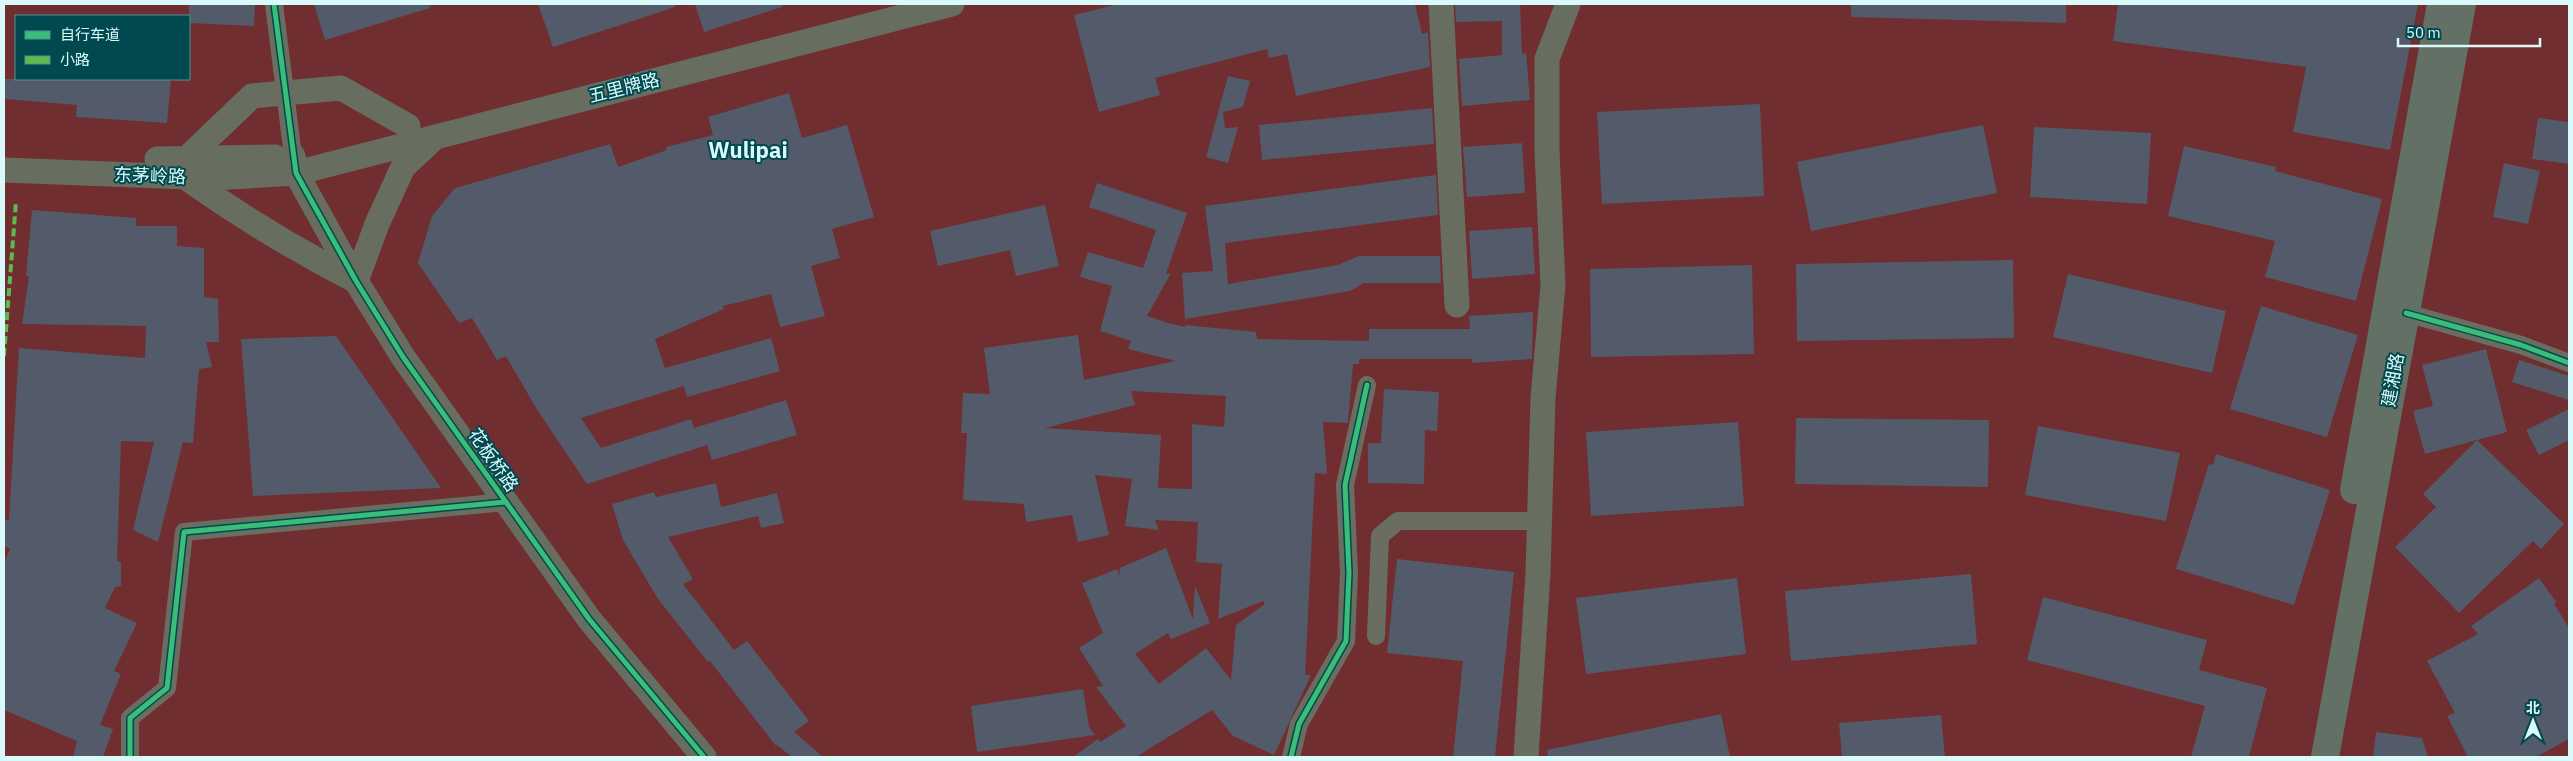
<svg xmlns="http://www.w3.org/2000/svg" width="2573" height="761" font-family="'IBM Plex Sans','Noto Sans SC',sans-serif">
  <style>
    .green { fill: #702e30; fill-rule: evenodd }
    .building { fill: #535a69; fill-rule: evenodd }
    .lines { fill: none; stroke-linecap: round; stroke-linejoin: round }
    .street { stroke: #6a6e61; stroke-width: 18 }
    .secondary { stroke: #676e60; stroke-width: 25 }
    .primary { stroke: #627065; stroke-width: 28 }
    .quiet { stroke: #5cbc4b; stroke-width: 4; stroke-dasharray: 8 4; stroke-linecap: butt }
    .cycleway-casing { stroke: #004a4f; stroke-width: 8 }
    .cycleway { stroke: #3abd76; stroke-width: 5 }
    .labels { text-anchor: middle; stroke-width: 4; stroke-linejoin: round; paint-order: stroke }
    .street-label { font-size: 18px; fill: #daf9fb; stroke: #004a4f }
    .district-label { font-size: 22px; font-weight: bold; fill: #daf9fb; stroke: #004a4f }
  </style>
  <rect width="100%" height="100%" fill="#123b3d"/>
  <path class="green" d="M4,4H2569V757H4ZM16,16H189V79H16Z"/>
  <path class="building" d="M189,4H255L254,26L189,23Z
    M314,4H429L430,8L325,40Z
    M538,4H675V7L553,47Z
    M695,4H782V7L704,32Z
    M1118,4H1415L1422,34L1428,32L1430,67L1296,96L1287,54L1269,58L1267,49L1155,78L1160,95L1099,112L1074,15Z
    M1455,4H1520L1522,54L1526,53L1530,100L1462,106L1459,59L1502,55V21L1456,22Z
    M1851,4H2066V23L1851,17Z
    M2118,4H2418L2390,150L2293,132L2306,67L2113,41Z
    M1228,76L1250,81L1243,107L1223,112L1225,128L1238,127L1228,163L1206,157Z
    M4,79H171L167,123L76,117L77,105L4,99Z
    M789,93L802,138L847,125L874,217L832,229L840,258L811,266L825,316L780,327L771,294L723,306L724,309L655,339L665,368L771,338L780,371L687,397L684,386L581,418L601,448L691,419L694,428L786,400L797,435L712,460L707,445L587,484L536,408L506,356L497,360L472,318L459,323L418,263L432,216L455,188L610,144L618,167L667,150L666,147L713,135L708,117Z
    M1760,104L1764,196L1602,204L1597,112Z
    M1432,108L1434,144L1262,160L1259,125Z
    M2538,118L2569,122V164L2532,159Z
    M1983,125L1997,193L1811,231L1797,162Z
    M2034,127L2151,133L2147,204L2030,197Z
    M1522,143L1525,193L1467,197L1463,147Z
    M2184,146L2276,167L2275,171L2382,199L2356,301L2265,277L2275,241L2168,216Z
    M2504,163L2540,171L2528,224L2493,217Z
    M1436,175L1438,215L1225,243L1228,284L1338,265L1359,256H1440L1441,283H1364L1350,291L1185,319L1182,273L1213,271L1205,206Z
    M1097,183L1187,213L1166,274L1171,273L1147,316L1168,323L1186,327L1185,325L1256,332L1257,339L1369,341V329H1470L1469,316L1533,312L1532,359L1472,363V359H1359V364H1353L1348,423L1323,422L1327,474L1315,473L1305,675H1311L1274,755L1233,736L1212,710L1136,757H1073L1098,739L1100,742L1126,726L1096,687L1103,686L1079,648L1103,633L1082,583L1117,569L1119,576L1120,568L1166,548L1193,619L1195,586L1210,623L1171,639L1168,633L1135,654L1159,684L1206,648L1231,680L1236,625L1265,604L1263,601L1218,619L1222,564L1196,562L1198,522L1155,520L1159,530L1125,526L1132,479L1095,475L1109,535L1078,542L1072,515L1026,522L1024,504L963,500L967,433H961L963,393L990,394L984,348L1078,335L1084,380L1176,361L1128,349L1131,341L1100,331L1112,286L1080,277L1088,252L1143,268L1156,230L1089,207ZM1131,391L1226,396L1224,427L1192,424V489L1158,488L1161,435L1045,428L1135,405Z
    M1045,205L1059,266L1016,276L1010,250L938,266L930,231Z
    M32,210L136,218V226H177V246L204,248V297L218,299L219,342H206L212,367L199,369L193,443L183,442L158,542L133,530L154,442L121,441L117,561L121,562V586L115,587L105,608L137,623L114,671L121,674L100,725L113,729L103,757H73L77,741L4,710V564L10,549L4,546V520H9L19,348L145,358L146,326L22,324L29,276H26Z
    M1532,227L1535,274L1472,279L1469,231Z
    M2013,260L2014,338L1797,341L1796,264Z
    M1752,265L1754,354L1591,357L1590,269Z
    M2068,274L2226,311L2212,373L2053,337Z
    M2261,306L2358,335L2327,437L2230,409Z
    M336,336L441,488L253,496L241,339Z
    M2486,349L2507,432L2425,454L2413,411L2433,406L2422,365Z
    M2519,360L2569,376V400L2512,382Z
    M1384,389L1439,392L1437,431L1425,430L1424,484L1368,483V443H1381Z
    M2569,409V440L2539,455L2526,430Z
    M1796,418L1989,420L1988,487L1795,484Z
    M1738,422L1744,506L1591,516L1586,432Z
    M2038,426L2180,453L2166,521L2025,495Z
    M2477,440L2564,524L2541,549L2533,541L2459,613L2395,547L2436,507L2423,494Z
    M2216,454L2330,490L2294,605L2176,569L2209,464L2213,465Z
    M716,483L721,507L777,493L784,523L761,528L758,516L668,537L693,579L683,584L734,650L747,641L809,721L794,732L823,757H792L777,745L776,746L710,661L708,662L658,599L623,540L612,504L654,492L656,497Z
    M1397,559L1514,572L1495,757H1453L1463,661L1387,653Z
    M1971,574L1977,644L1791,661L1785,591Z
    M1737,578L1746,654L1586,674L1576,598Z
    M2539,578L2556,602L2554,604L2569,628V739L2536,757H2468L2447,716L2455,713L2427,661L2478,634L2471,626Z
    M2043,597L2207,640L2199,670L2267,688L2249,757H2191L2205,706L2027,660Z
    M1083,689L1089,727L1095,735L977,752L971,706Z
    M1721,714L1730,757H1548L1547,750Z
    M1941,715L1945,757H1842L1839,723Z
    M2376,732L2422,738L2428,757H2373Z"/>
  <g class="lines">
    <path class="street" d="M274,4L293,156
      M2406,313L2521,345L2569,363
      M1376,636L1380,536L1398,521H1540
      M130,757V718L167,688L184,532L506,502
      M1291,757L1299,724L1346,641L1349,573L1345,485L1367,385"/>
    <path class="secondary" d="M1441,4L1457,305
      M293,156L296,173L356,281L403,357L589,619L704,757
      M157,159L275,157
      M186,159L252,96L341,88L408,126
      M4,170L213,178L296,173L952,4
      M185,177C240,216 296,250 356,281L377,224L403,167L433,139
      M1526,757L1538,573L1543,398L1553,285L1547,151V59L1568,4"/>
    <path class="primary" d="M2354,490L2441,4
      M2325,757L2462,4"/>
    <path class="quiet" d="M4,356L16,201"/>
    <defs>
      <path id="cycleway" d="M274,4L296,173L356,281L403,357L589,619L704,757
        M2406,313L2521,345L2569,363
        M130,757V718L167,688L184,532L506,502
        M1291,757L1299,724L1346,641L1349,573L1345,485L1367,385"/>
    </defs>
    <use href="#cycleway" class="cycleway-casing"/>
    <use href="#cycleway" class="cycleway"/>
  </g>
  <g class="labels">
    <g class="street-label">
      <text transform="translate(624 88) rotate(-14)" y="6">五里牌路</text>
      <text transform="translate(150 176) rotate(2)" y="6">东茅岭路</text>
      <text transform="translate(2393 380) rotate(-80)" y="6">建湘路</text>
      <text transform="translate(493 460) rotate(55)" y="6">花板桥路</text>
    </g>
    <g class="district-label">
      <text x="748" y="158">Wulipai</text>
    </g>
  </g>
  <rect width="2573" height="761" fill="none" stroke="#daf9fb" stroke-width="10"/>
  <rect x="15" y="15" width="175" height="65" fill="#004a4f" stroke="#579094"/>
  <rect x="25" y="31" width="25" height="8" fill="#3abd76" stroke="#579094"/>
  <text x="60" y="40" font-size="15" fill="#daf9fb">自行车道</text>
  <rect x="25" y="56" width="25" height="8" fill="#5cbc4b" stroke="#579094"/>
  <text x="60" y="65" font-size="15" fill="#daf9fb">小路</text>
  <g transform="translate(2533 721)" stroke="#004a4f" stroke-width="4" paint-order="stroke">
  <path d="M0-4L9 19L0 12L-9 19Z" fill="#daf9fb"/>
  <text y="-8" font-size="14" font-weight="bold" text-anchor="middle" fill="#daf9fb">北</text>
  </g>
  <path d="M2398 38v8h142v-8" fill="none" stroke="#daf9fb" stroke-width="2.5"/>
  <text x="2406" y="38" font-size="15" fill="#daf9fb" stroke="#004a4f" stroke-width="4" paint-order="stroke">50 m</text>
</svg>
